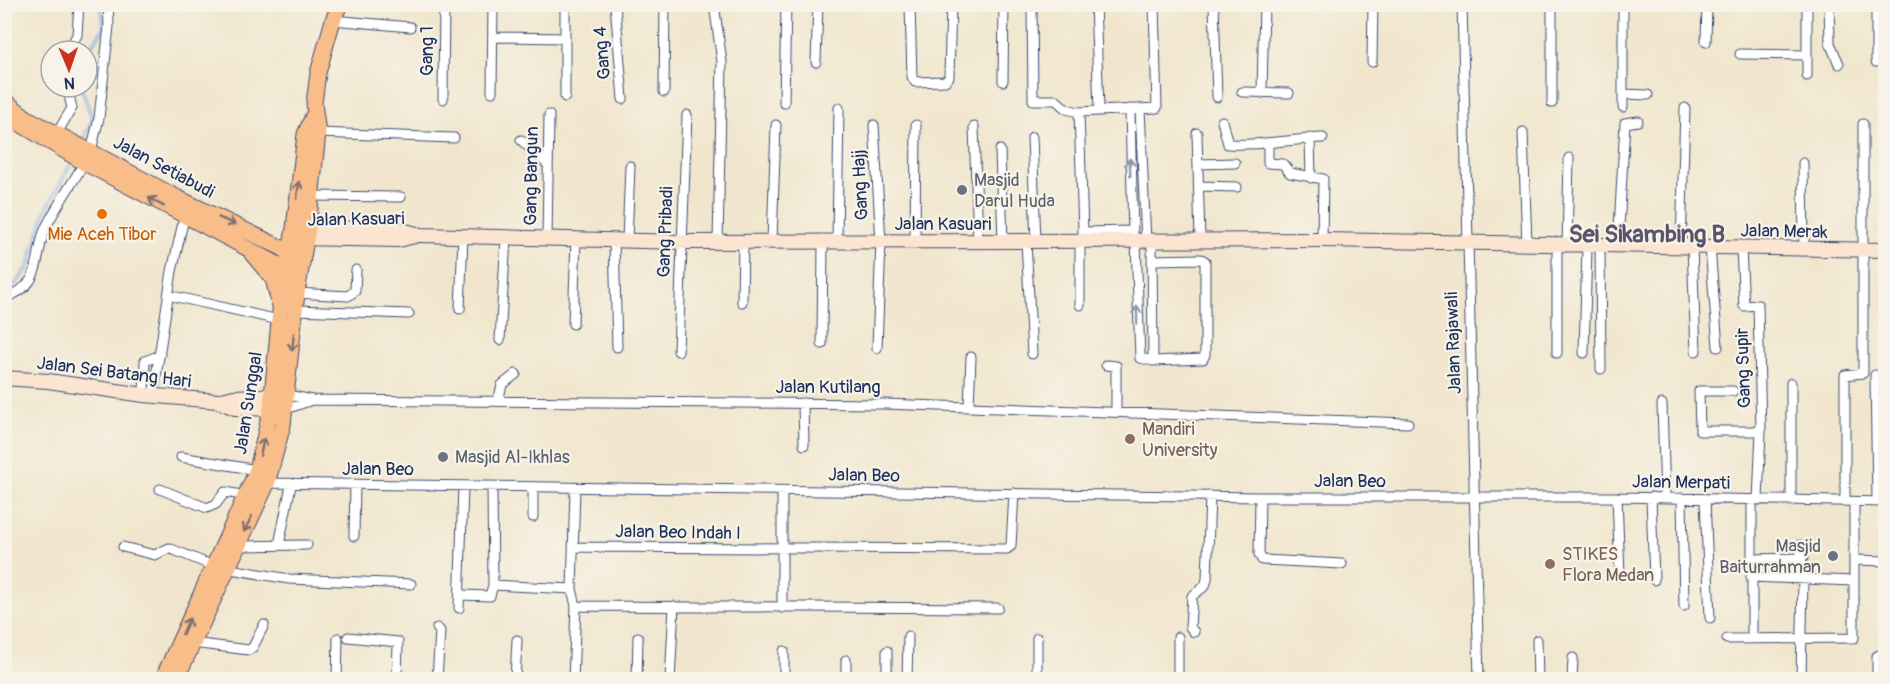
<svg xmlns="http://www.w3.org/2000/svg" width="1890" height="684" font-family="Pangolin,sans-serif">
  <style>
    .lines { fill: none; stroke-linecap: round; stroke-linejoin: round }
    .stream { stroke: #7dade8; stroke-width: 3 }
    .street-casing { stroke: #3b4a6f; stroke-width: 11 }
    .secondary-casing { stroke: #3b4a6f; stroke-width: 16 }
    .primary-casing { stroke: #3b4a6f; stroke-width: 17 }
    .street { stroke: #fff; stroke-width: 9 }
    .secondary { stroke: #fce5d0; stroke-width: 14 }
    .primary { stroke: #f8bd89; stroke-width: 15 }
    .oneway { stroke: #8d97ae }
    .oneway2 { stroke: #7e6f71 }
    .worship-dot { fill: #6b7280; stroke: #f7f3e8; stroke-width: 2 }
    .food-dot { fill: #e8710a; stroke: #f7f3e8; stroke-width: 2 }
    .education-dot { fill: #8d6e63; stroke: #f7f3e8; stroke-width: 2 }
    .labels { text-anchor: middle; stroke-width: 4.5; stroke-linejoin: round; paint-order: stroke }
    .street-label { font-size: 18px; fill: #1b2f5e; stroke: #f7f3e8 }
    .worship-label { font-size: 18px; fill: #5b616d; stroke: #f7f3e8; text-anchor: start }
    .food-label { font-size: 18px; fill: #c56008; stroke: #f7f3e8 }
    .education-label { font-size: 18px; fill: #785e54; stroke: #f7f3e8; text-anchor: start }
    .district-label { font-size: 24px; font-weight: bold; fill: #58556b; stroke: #f7f3e8 }
  </style>
  <rect width="100%" height="100%" fill="#f7f3e8"/>
  <filter id="ink" filterUnits="userSpaceOnUse"><feTurbulence type="fractalNoise" baseFrequency=".0167" numOctaves="2"/><feDisplacementMap in="SourceGraphic" scale="12" xChannelSelector="R" yChannelSelector="G"/><feConvolveMatrix kernelMatrix="1 2 1 2 8 2 1 2 1" color-interpolation-filters="sRGB"/></filter>
  <filter id="wash" filterUnits="userSpaceOnUse"><feTurbulence type="fractalNoise" baseFrequency=".008" numOctaves="4" result="noise"/><feDisplacementMap in="SourceGraphic" scale="24" xChannelSelector="R" yChannelSelector="G"/><feGaussianBlur stdDeviation="1.35" result="paint"/><feColorMatrix in="noise" values="0 0 0 0 0 0 0 0 0 0 0 0 0 0 0 0 0 1.4 0 .05"/><feComposite in="paint" operator="in"/></filter>
  <g filter="url(#wash)">
    <rect width="100%" height="100%" fill="#f1e6cd"/>
    <g class="lines">
      <path class="stream" d="M87,52L104,28L101,4
        M81,87L93,120L82,141
        M4,288L16,284L28,268L45,212L73,160"/>
    </g>
  </g>
  <g filter="url(#ink)">
    <g class="lines">
      <defs>
        <path id="street" d="M565,4V97
          M615,4L623,99
          M714,4L722,62L718,241
          M910,4L912,77L915,82L945,81L949,77L951,4
          M1032,4L1033,100H1056L1066,109L1079,112L1157,108L1154,4
          M1095,4L1099,109
          M1214,4L1217,97
          M1462,4C1467,230 1474,455 1479,680
          M1552,4V103
          M1623,4V107
          M1807,4V76
          M1829,4L1830,43L1839,64
          M333,20L410,27
          M493,37L565,38
          M1706,42L1707,4
          M68,51L77,35L79,4
          M1740,54L1807,55
          M816,62L818,4
          M1372,62L1373,4
          M1876,62V4
          M1003,81L1004,4
          M492,92L493,4
          M664,92L665,4
          M1242,92L1289,93
          M1262,93L1264,4
          M1623,94L1648,95
          M443,99L444,4
          M784,103L786,4
          M1130,109L1133,236
          M1140,109L1146,242
          M1079,112L1083,232L1133,231
          M1222,121L1228,144C1260,146 1291,139 1323,138
          M874,125L881,242L877,348
          M974,127L978,242
          M1523,132L1527,245
          M57,133L72,108L67,87
          M318,133L454,138
          M1197,133L1200,241
          M1032,137L1036,242
          M1310,138L1311,178
          M521,140L548,165
          M1268,143V163L1283,164L1290,173L1323,179L1322,240
          M1000,150L1003,242
          M91,151L99,118L109,26L108,4
          M1803,163L1804,248
          M1198,164L1235,163
          M1199,186L1237,187
          M311,196L401,197
          M547,239L549,115
          M614,241L617,347
          M627,241L630,166
          M772,241L776,125
          M1080,241V305
          M837,242L839,108
          M1026,242L1032,354
          M1136,242L1140,358L1153,361L1203,359L1205,355V261L1201,259L1153,260
          M1152,242L1153,361
          M915,243L916,125
          M1600,245L1601,369
          M1567,246L1569,158
          M1618,246L1625,123L1638,121
          M1681,247L1685,108
          M1692,247L1696,351
          M1710,247L1718,347
          M1741,249L1744,306L1758,305L1761,431L1758,500
          M297,293L348,296L355,291L356,270
          M168,295L279,320
          M4,298C45,285 33,257 46,227C57,205 72,184 84,163
          M742,302L743,241
          M460,309L463,236
          M296,310L409,314
          M573,324L576,239
          M500,340L506,238
          M822,344L823,242
          M678,351L687,115
          M1557,353V246
          M1584,353L1587,247
          M1106,365L1116,366V410
          M1875,375L1877,501
          M1733,391H1699L1700,431H1761
          M144,395L145,361L160,355
          M288,395L312,400L884,404L1408,423
          M153,396L172,271L184,218
          M498,401L502,385L516,374
          M803,403L804,445
          M1662,404L1665,498
          M969,407L971,357
          M286,409L312,400
          M181,457L257,470
          M262,483L1260,497H1617L1886,502
          M492,486L493,585
          M160,489L207,508L216,504L225,492L247,496
          M782,491V608
          M1260,497L1259,554L1262,560L1342,564
          M1617,497L1620,576
          M1651,497L1654,580
          M1682,498L1684,606
          M1705,499L1710,618
          M1791,501V383
          M1845,501V375L1863,373V124
          M1752,506V637
          M533,517V487
          M354,536L355,485
          M279,545L291,485
          M1800,545L1803,578L1801,680
          M238,546L307,545
          M123,547L155,555L169,548L213,566L289,579L411,584
          M573,547L1007,549L1011,546L1014,493
          M1752,559L1803,558
          M1854,560L1886,561
          M1751,577L1854,581
          M460,595L490,596L493,585L572,589
          M576,606L998,608
          M459,608L463,486
          M437,628L440,631L437,680
          M1194,632L1190,627L1192,596L1205,586L1207,579L1210,496
          M348,637L398,642L397,680
          M1178,637V680
          M1727,639L1854,638V505
          M1537,640L1538,680
          M192,643L249,650L253,647L264,625
          M784,651V680
          M337,680L338,638
          M515,680L517,640
          M573,680L576,606L572,589L575,488
          M637,680L638,637
          M670,680L674,606
          M846,680V660
          M887,680V651
          M907,680L908,636
          M1037,680V638
          M1572,680L1573,658
          M1877,680V656L1886,652"/>
        <path id="secondary" d="M299,228L398,229L420,235L681,242L1322,240L1886,250
          M297,238L399,240L418,235
          M4,378L48,381L144,395L218,401L235,408L282,409
          M218,401L234,397L281,395"/>
        <path id="primary" d="M4,100L27,118L178,198L284,249L294,261
          M4,114L83,162L277,264L291,280
          M252,254L273,279L279,303
          M162,680L257,470L271,408L280,310L294,228L305,134L313,116
          M176,680L267,484L283,425L297,293L308,228L318,133L314,103L318,73L333,20L340,4"/>
      </defs>
      <use href="#street" class="street-casing"/>
      <use href="#secondary" class="secondary-casing"/>
      <use href="#primary" class="primary-casing"/>
      <use href="#street" class="street"/>
      <use href="#secondary" class="secondary"/>
      <use href="#primary" class="primary"/>
    </g>
    <defs><path id="oneway-shaft" d="M-6 0H5M1.5-3L5.5 0L1.5 3" fill="none" stroke-width="1.6" stroke-linecap="round" stroke-linejoin="round" transform="scale(1.5)"/></defs>
    <g class="oneway">
      <use href="#oneway-shaft" transform="translate(1130 167) rotate(-92)"/>
      <use href="#oneway-shaft" transform="translate(1137 315) rotate(-91)"/>
    </g>
    <g class="oneway2">
      <use href="#oneway-shaft" transform="translate(298 190) rotate(-83)"/>
      <use href="#oneway-shaft" transform="translate(156 202) rotate(-151)"/>
      <use href="#oneway-shaft" transform="translate(227 221) rotate(24)"/>
      <use href="#oneway-shaft" transform="translate(293 342) rotate(96)"/>
      <use href="#oneway-shaft" transform="translate(262 447) rotate(-78)"/>
      <use href="#oneway-shaft" transform="translate(248 524) rotate(116)"/>
      <use href="#oneway-shaft" transform="translate(186 626) rotate(-66)"/>
    </g>
  </g>
  <g class="worship-dot">
    <circle cx="962" cy="190" r="6"/>
    <circle cx="443" cy="457" r="6"/>
    <circle cx="1833" cy="556" r="6"/>
  </g>
  <circle class="food-dot" cx="102" cy="214" r="6"/>
  <g class="education-dot">
    <circle cx="1130" cy="439" r="6"/>
    <circle cx="1550" cy="564" r="6"/>
  </g>
  <g class="labels">
    <g class="street-label">
      <text transform="translate(427 51) rotate(-90)" y="6">Gang 1</text>
      <text transform="translate(602 53) rotate(-95)" y="6">Gang 4</text>
      <text transform="translate(164 167) rotate(28)" y="6">Jalan Setiabudi</text>
      <text transform="translate(531 176) rotate(-89)" y="6">Gang Bangun</text>
      <text transform="translate(860 185) rotate(-93)" y="6">Gang Hajj</text>
      <text transform="translate(356 219) rotate(-1)" y="6">Jalan Kasuari</text>
      <text x="943" y="230">Jalan Kasuari</text>
      <text transform="translate(1784 231) rotate(1)" y="6">Jalan Merak</text>
      <text transform="translate(665 232) rotate(-88)" y="6">Gang Pribadi</text>
      <text transform="translate(1453 343) rotate(-92)" y="6">Jalan Rajawali</text>
      <text transform="translate(1743 368) rotate(-92)" y="6">Gang Supir</text>
      <text transform="translate(114 372) rotate(7)" y="6">Jalan Sei Batang Hari</text>
      <text x="828" y="393">Jalan Kutilang</text>
      <text transform="translate(248 403) rotate(-81)" y="6">Jalan Sunggal</text>
      <text x="378" y="475">Jalan Beo</text>
      <text transform="translate(864 475) rotate(1)" y="6">Jalan Beo</text>
      <text x="1350" y="487">Jalan Beo</text>
      <text transform="translate(1681 482) rotate(1)" y="6">Jalan Merpati</text>
      <text transform="translate(678 532) rotate(1)" y="6">Jalan Beo Indah I</text>
    </g>
    <g class="worship-label">
      <text x="974" y="186">Masjid<tspan x="974" dy="21">Darul Huda</tspan></text>
      <text x="455" y="463">Masjid Al-Ikhlas</text>
      <text x="1821" y="552" text-anchor="end">Masjid<tspan x="1821" dy="21">Baiturrahman</tspan></text>
    </g>
    <g class="food-label">
      <text x="102" y="240">Mie Aceh Tibor</text>
    </g>
    <g class="education-label">
      <text x="1142" y="435">Mandiri<tspan x="1142" dy="21">University</tspan></text>
      <text x="1562" y="560">STIKES<tspan x="1562" dy="21">Flora Medan</tspan></text>
    </g>
    <g class="district-label">
      <text x="1647" y="242">Sei Sikambing B</text>
    </g>
  </g>
  <rect width="1890" height="684" fill="none" stroke="#f7f3e8" stroke-width="24"/>
  <g transform="translate(69 69) rotate(178)"><circle r="28" fill="#f7f3e8" stroke="#9fa5b1" stroke-width="1.5"/>
  <path d="M0-4.5L10 22L0 15L-10 22Z" fill="#c8321e"/>
  <text y="-9" font-size="16" font-weight="bold" text-anchor="middle" fill="#1b2f5e">N</text>
  </g>
</svg>
